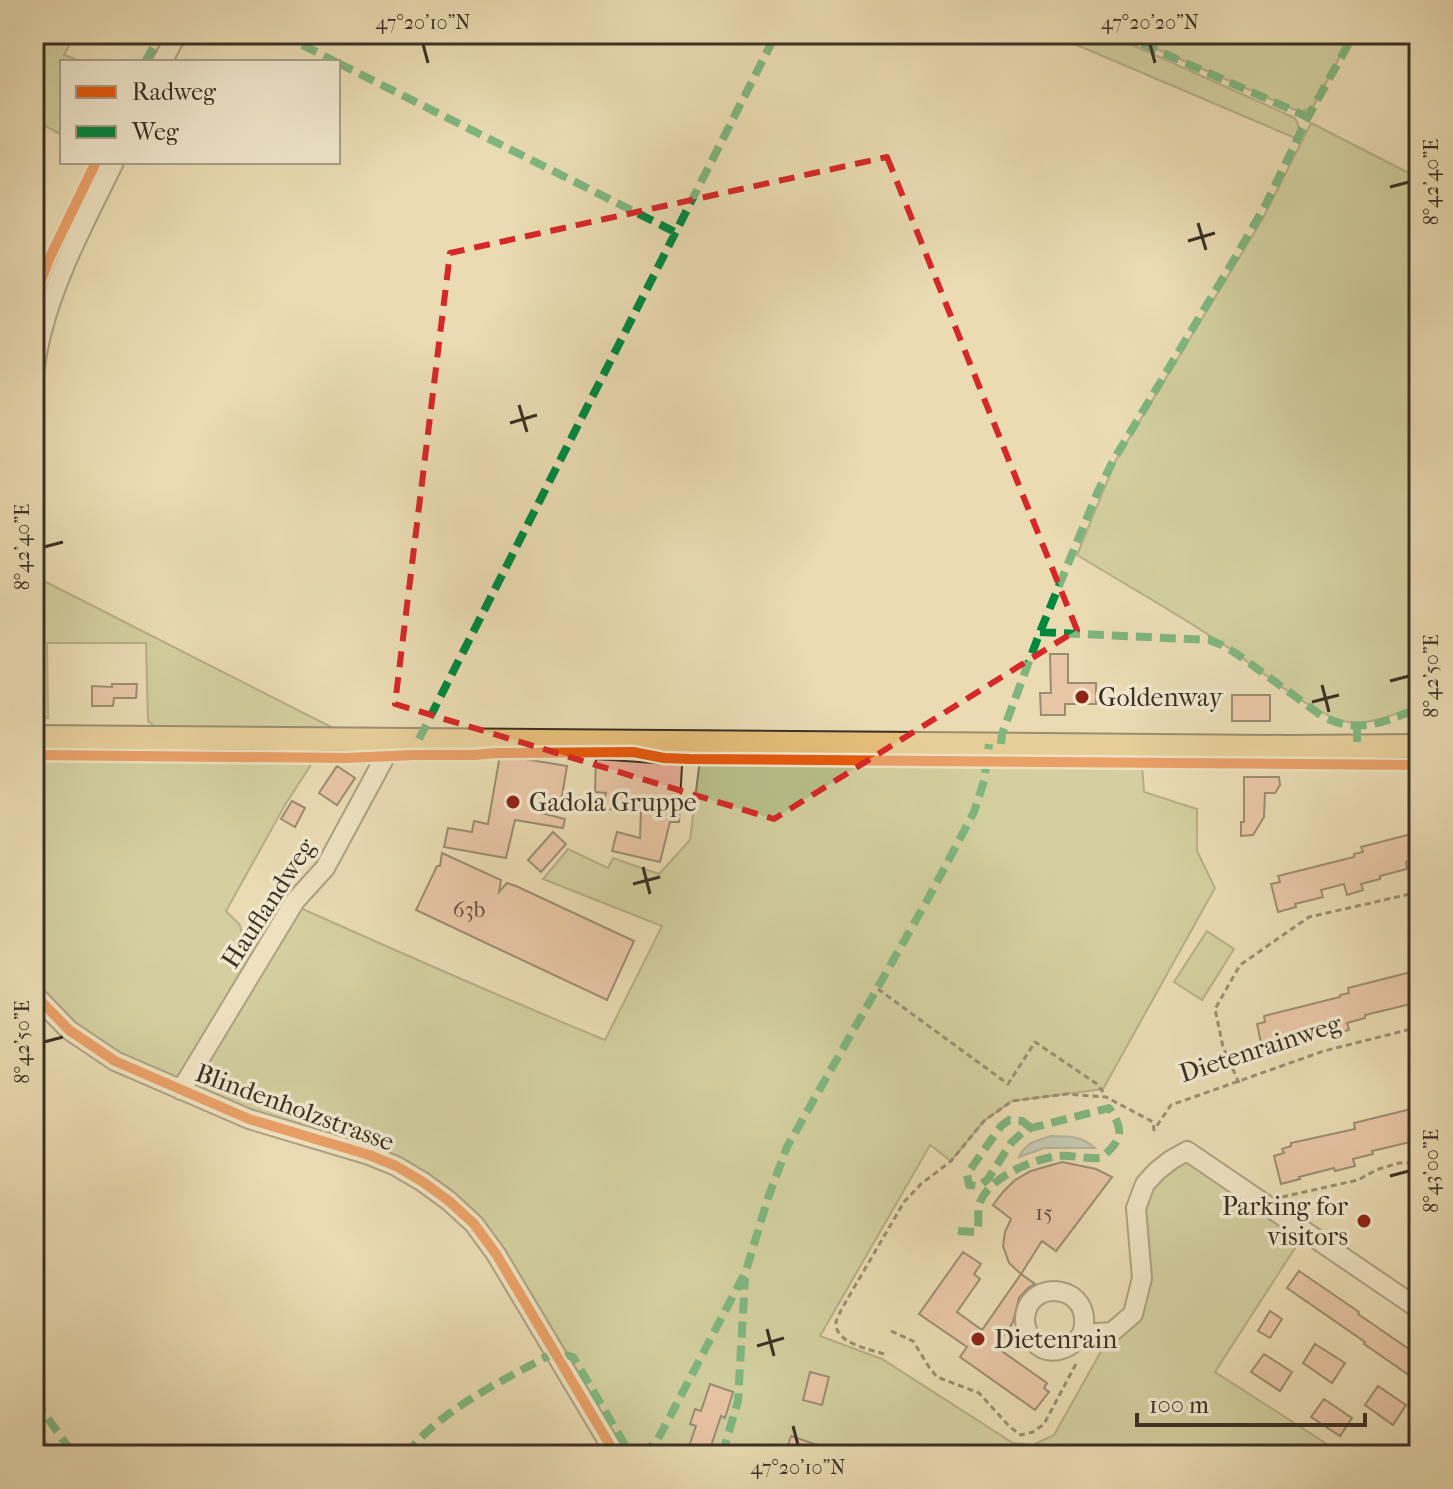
<svg xmlns="http://www.w3.org/2000/svg" width="1453" height="1489" font-family="'IM FELL French Canon',serif">
  <style>
    .green { fill: #b9c08b; stroke: #7a7858; stroke-width: 2 }
    .water { fill: #9bb9b5; stroke: #75837b; stroke-width: 2 }
    .lines { fill: none; stroke-linecap: round; stroke-linejoin: round }
    .stream { stroke: #75837b; stroke-width: 5 }
    .building { fill: #e8ad98; stroke: #3b3125; stroke-width: 2 }
    .minor-casing { stroke: #675c48; stroke-width: 22 }
    .major-casing { stroke: #3b3125; stroke-width: 26 }
    .path { stroke: #3b3125; stroke-width: 3; stroke-dasharray: 6 4; stroke-linecap: butt }
    .minor { stroke: #f1e8ce; stroke-width: 18 }
    .major { stroke: #e5be7a; stroke-width: 22 }
    .quiet { stroke: #00873e; stroke-width: 8; stroke-dasharray: 16 8; stroke-linecap: butt }
    .cycleway-casing { stroke: #f1e8ce; stroke-width: 15 }
    .cycleway { stroke: #e8590c; stroke-width: 10 }
    .marked { fill: none; stroke: #d62828; stroke-width: 6; stroke-dasharray: 16 10; stroke-linejoin: round }
    .ticks { fill: none; stroke: #3b3125; stroke-width: 3 }
    .poi-dot { fill: #8f2418; stroke: #f1e8ce; stroke-width: 3 }
    .labels { text-anchor: middle; stroke-width: 7; stroke-linejoin: round; paint-order: stroke }
    .number-label { font-size: 22px; fill: #665042 }
    .poi-label { font-size: 26px; fill: #3b3125; stroke: #f1e8ce; text-anchor: start }
    .street-label { font-size: 26px; fill: #3b3125; stroke: #f1e8ce }
    .neatline { fill: none; stroke: #3b3125; stroke-width: 3 }
    .ticks-label { font-size: 20px; text-anchor: middle; fill: #3b3125 }
  </style>
  <rect width="100%" height="100%" fill="#eadbb3"/>
  <filter id="stains"><feTurbulence type="fractalNoise" baseFrequency=".0025" numOctaves="4"/><feColorMatrix values="0 0 0 0 .2 0 0 0 0 .09 0 0 0 0 .02 0 0 0 .5 -.17"/></filter>
  <radialGradient id="worn" r=".72"><stop offset=".6" stop-color="#630" stop-opacity="0"/><stop offset="1" stop-color="#630" stop-opacity=".3"/></radialGradient>
  <path class="green" d="M34,34H75L64,55L83,62H62V135L34,120Z
    M1051,34H1104L1117,38L1295,118L1299,127L1295,138Z
    M1123,34H1352L1313,107L1300,112Z
    M1311,123L1419,178V705C1400,712 1369,726 1348,722C1313,716 1256,666 1224,645C1177,613 1126,585 1077,555L1116,460L1262,220Z
    M34,576L339,731L159,730L148,721L146,643H47L48,718L34,717Z
    M34,755L316,757L285,805L226,911L240,925L244,946L258,955L287,902C392,949 498,996 605,1040L662,926L543,879L568,849L608,868L613,858L659,874L690,840L700,759L1142,764L1144,792L1197,809V851L1215,888L1103,1089L1012,1101L984,1121L951,1161L930,1145L820,1336L882,1359L1013,1443L1033,1445L1054,1435L1112,1332L1133,1313L1145,1184L1187,1151L1306,1231L1215,1372L1344,1455H616L496,1254L423,1182L115,1061L49,1011L34,981Z
    M1207,931L1234,949L1202,1000L1174,982Z"/>
  <path class="water" d="M1051,1136C1068,1136 1082,1136 1095,1148H1044L1019,1157C1026,1142 1036,1141 1051,1136Z"/>
  <g class="lines">
    <path class="stream" d="M34,1427L53,1455"/>
  </g>
  <path class="building" d="M1050,654H1068V683H1096V704H1065V715H1041L1040,693H1051Z
    M112,684H137L136,698H114L113,706H92V686L112,687Z
    M1232,695H1270V721H1232Z
    M500,755L567,766L560,808H541V813L565,819L563,828L515,820L506,858L444,847L448,828L472,832L474,821L488,824Z
    M596,759L682,765L679,822H670L660,862L612,851L617,832L640,838L641,810L601,809L606,793L595,792Z
    M337,766L355,778L337,805L319,793Z
    M1244,777H1279L1280,785L1275,793H1265L1264,817L1253,835L1241,836V822H1244Z
    M292,801L305,808L295,827L281,819Z
    M553,832L566,844L541,872L528,860Z
    M1419,832V858L1406,862L1407,869L1380,876V879L1361,884L1363,890L1347,895L1344,884L1321,890L1323,897L1295,904L1296,907L1278,912L1271,884L1280,882L1278,876L1354,857V854L1363,852L1361,847Z
    M442,853L501,880L499,892L507,883L516,886L634,941L607,1000L416,910L437,866H440Z
    M1415,971L1416,975L1419,974V1002L1365,1015V1018L1347,1023L1349,1030L1329,1035L1328,1032L1281,1044L1282,1047L1263,1052L1257,1024L1265,1022L1264,1016L1340,997V995L1349,993L1348,988Z
    M1419,1107V1140L1372,1151L1373,1154L1353,1159L1355,1166L1335,1171L1334,1168L1299,1177L1300,1179L1281,1184L1274,1156L1284,1153L1282,1149L1291,1146V1143L1355,1129L1354,1123Z
    M1062,1162L1096,1169L1112,1177L1056,1251L1042,1241L1021,1274L1009,1263L1003,1246L1005,1232L1011,1219L993,1205L1003,1192L1015,1180L1031,1171Z
    M963,1252L981,1264L974,1274L980,1279L957,1312L982,1330L1021,1274L1035,1284L1028,1288L1019,1298L1013,1322L996,1347L1047,1383L1044,1388L1049,1392L1035,1410L960,1357L967,1347L919,1314Z
    M1299,1271L1359,1312L1358,1314L1419,1356V1382L1364,1344L1365,1342L1287,1288Z
    M1270,1311L1282,1319L1270,1338L1258,1331Z
    M1315,1344L1345,1363L1332,1383L1303,1363Z
    M1264,1354L1292,1372L1280,1391L1251,1372Z
    M810,1372L829,1377L822,1405L803,1400Z
    M710,1384L733,1392L725,1418L721,1416L708,1455H686L696,1426L690,1424L695,1409L701,1411Z
    M1378,1386L1406,1405L1393,1425L1365,1405Z
    M1324,1399L1352,1418L1340,1436L1311,1417Z
    M791,1436L841,1453V1455H785Z"/>
  <g class="lines">
    <defs>
      <path id="minor" d="M162,62L177,34
        M34,372C36,359 38,347 41,335C56,274 87,218 114,162
        M34,994L69,1030L115,1061L249,1119L369,1155L396,1166L423,1182L449,1201L474,1224L496,1254L616,1455
        M181,1090L295,901L325,868L385,757L389,739
        M1082,1334C1097,1284 1027,1276 1025,1319C1025,1328 1028,1335 1034,1342C1049,1358 1070,1350 1082,1334L1112,1332L1133,1314L1142,1278L1136,1208L1145,1184L1157,1171L1171,1160L1187,1151L1419,1309
        M1413,1455L1419,1450"/>
      <path id="major" d="M34,737L1286,747L1419,746"/>
    </defs>
    <use href="#minor" class="minor-casing"/>
    <use href="#major" class="major-casing"/>
    <path class="path" d="M878,989L1008,1084L1035,1042L1097,1084L1105,1095
      M1239,1083L1223,1047L1215,1009L1240,965L1309,917L1419,892
      M1282,1197L1358,1180L1376,1170L1399,1163H1419
      M891,1331L913,1341L929,1367L937,1377L979,1393L1010,1427L1021,1435L1033,1432L1044,1424L1077,1362
      M884,1354C869,1349 834,1343 836,1322C836,1321 841,1311 841,1310L904,1202L921,1184L951,1161L984,1121L1012,1101L1067,1094L1106,1097L1153,1122L1154,1130L1171,1105L1324,1051L1419,1027"/>
    <use href="#minor" class="minor"/>
    <use href="#major" class="major"/>
    <path class="quiet" d="M281,34L336,62
      M1120,34L1308,117
      M145,62L161,34
      M338,63L675,232
      M1040,632L1209,640L1222,645L1237,654L1322,716C1357,735 1385,722 1419,708
      M1357,726V746
      M419,739L776,34
      M1001,744L1002,734L1040,632L1098,491L1113,461L1235,258L1266,204L1308,117L1354,34
      M958,1231L976,1232C981,1223 976,1212 980,1202C990,1177 1033,1159 1058,1156C1072,1155 1086,1159 1101,1158C1122,1140 1125,1131 1109,1108L1031,1128L1023,1132L1011,1143L988,1179L979,1186L969,1185L967,1174L1001,1126L1009,1120L1022,1121L1031,1128
      M34,1399L74,1455
      M406,1455C440,1409 506,1379 555,1352L573,1357L631,1455
      M641,1455L656,1442L665,1426L746,1271L768,1198L787,1147L929,897L974,812L984,781L989,744
      M722,1455L738,1401L745,1278"/>
    <defs>
      <path id="cycleway" d="M34,298L50,257L96,162
        M34,755L346,758L414,755H474L496,753L633,752L664,758L690,759L1419,765
        M34,994L69,1030L115,1061L249,1119L369,1155L396,1166L423,1182L449,1201L474,1224L496,1254L616,1455"/>
    </defs>
    <use href="#cycleway" class="cycleway-casing"/>
    <use href="#cycleway" class="cycleway"/>
  </g>
  <path d="M0 0H1453V1489H0ZM887,157L1077,630L774,819L395,704L450,253Z" fill="#eadbb3" fill-opacity=".55" fill-rule="evenodd"/>
  <path class="marked" d="M887,157L1077,630L774,819L395,704L450,253Z"/>
  <path class="ticks" d="M423,44L428,63M1150,44L1155,63M1390,187L1409,182M1198,223L1206,250M1188,241L1215,233M519,405L527,432M510,423L537,415M44,547L63,542M1390,681L1409,676M1322,685L1329,712M1312,702L1339,695M643,867L650,894M633,884L660,877M44,1042L63,1037M1390,1176L1409,1171M767,1329L774,1356M757,1346L784,1338M793,1426L798,1445"/>
  <g class="poi-dot">
    <circle cx="1082" cy="697" r="8"/>
    <circle cx="513" cy="802" r="8"/>
    <circle cx="1364" cy="1221" r="8"/>
    <circle cx="978" cy="1339" r="8"/>
  </g>
  <g class="labels">
    <g class="number-label">
      <text x="469" y="917">63b</text>
      <text x="1044" y="1220">15</text>
    </g>
    <g class="poi-label">
      <text x="1098" y="706">Goldenway</text>
      <text x="529" y="811">Gadola Gruppe</text>
      <text x="1348" y="1215" text-anchor="end">Parking for<tspan x="1348" dy="30">visitors</tspan></text>
      <text x="994" y="1348">Dietenrain</text>
    </g>
    <g class="street-label">
      <text transform="translate(268 903) rotate(-57)" y="9">Hauflandweg</text>
      <text transform="translate(1260 1048) rotate(-18)" y="9">Dietenrainweg</text>
      <text transform="translate(295 1107) rotate(20)" y="9">Blindenholzstrasse</text>
    </g>
  </g>
  <rect width="1453" height="1489" fill="none" stroke="#eadbb3" stroke-width="88"/>
  <rect x="60" y="60" width="280" height="104" fill="#f1e8ce" stroke="#a89f8a" stroke-width="2"/>
  <rect x="76" y="86" width="40" height="12" fill="#e8590c" stroke="#a89f8a" stroke-width="2"/>
  <text x="132" y="100" font-size="24" fill="#3b3125">Radweg</text>
  <rect x="76" y="126" width="40" height="12" fill="#00873e" stroke="#a89f8a" stroke-width="2"/>
  <text x="132" y="140" font-size="24" fill="#3b3125">Weg</text>
  <path d="M1137 1413v12h228v-12" fill="none" stroke="#3b3125" stroke-width="4"/>
  <text x="1149" y="1413" font-size="24" fill="#3b3125" stroke="#f1e8ce" stroke-width="6" paint-order="stroke">100 m</text>
  <rect x="44" y="44" width="1365" height="1401" class="neatline"/>
  <g class="ticks-label">
    <text x="423" y="29">47°20'10"N</text>
    <text x="1150" y="29">47°20'20"N</text>
    <text transform="translate(1431 182) rotate(-90)" y="7">8°42'40"E</text>
    <text transform="translate(22 547) rotate(-90)" y="7">8°42'40"E</text>
    <text transform="translate(1431 676) rotate(-90)" y="7">8°42'50"E</text>
    <text transform="translate(22 1042) rotate(-90)" y="7">8°42'50"E</text>
    <text transform="translate(1431 1171) rotate(-90)" y="7">8°43'00"E</text>
    <text x="798" y="1474">47°20'10"N</text>
  </g>
  <rect width="100%" height="100%" filter="url(#stains)"/>
  <rect width="100%" height="100%" fill="url(#worn)"/>
</svg>
